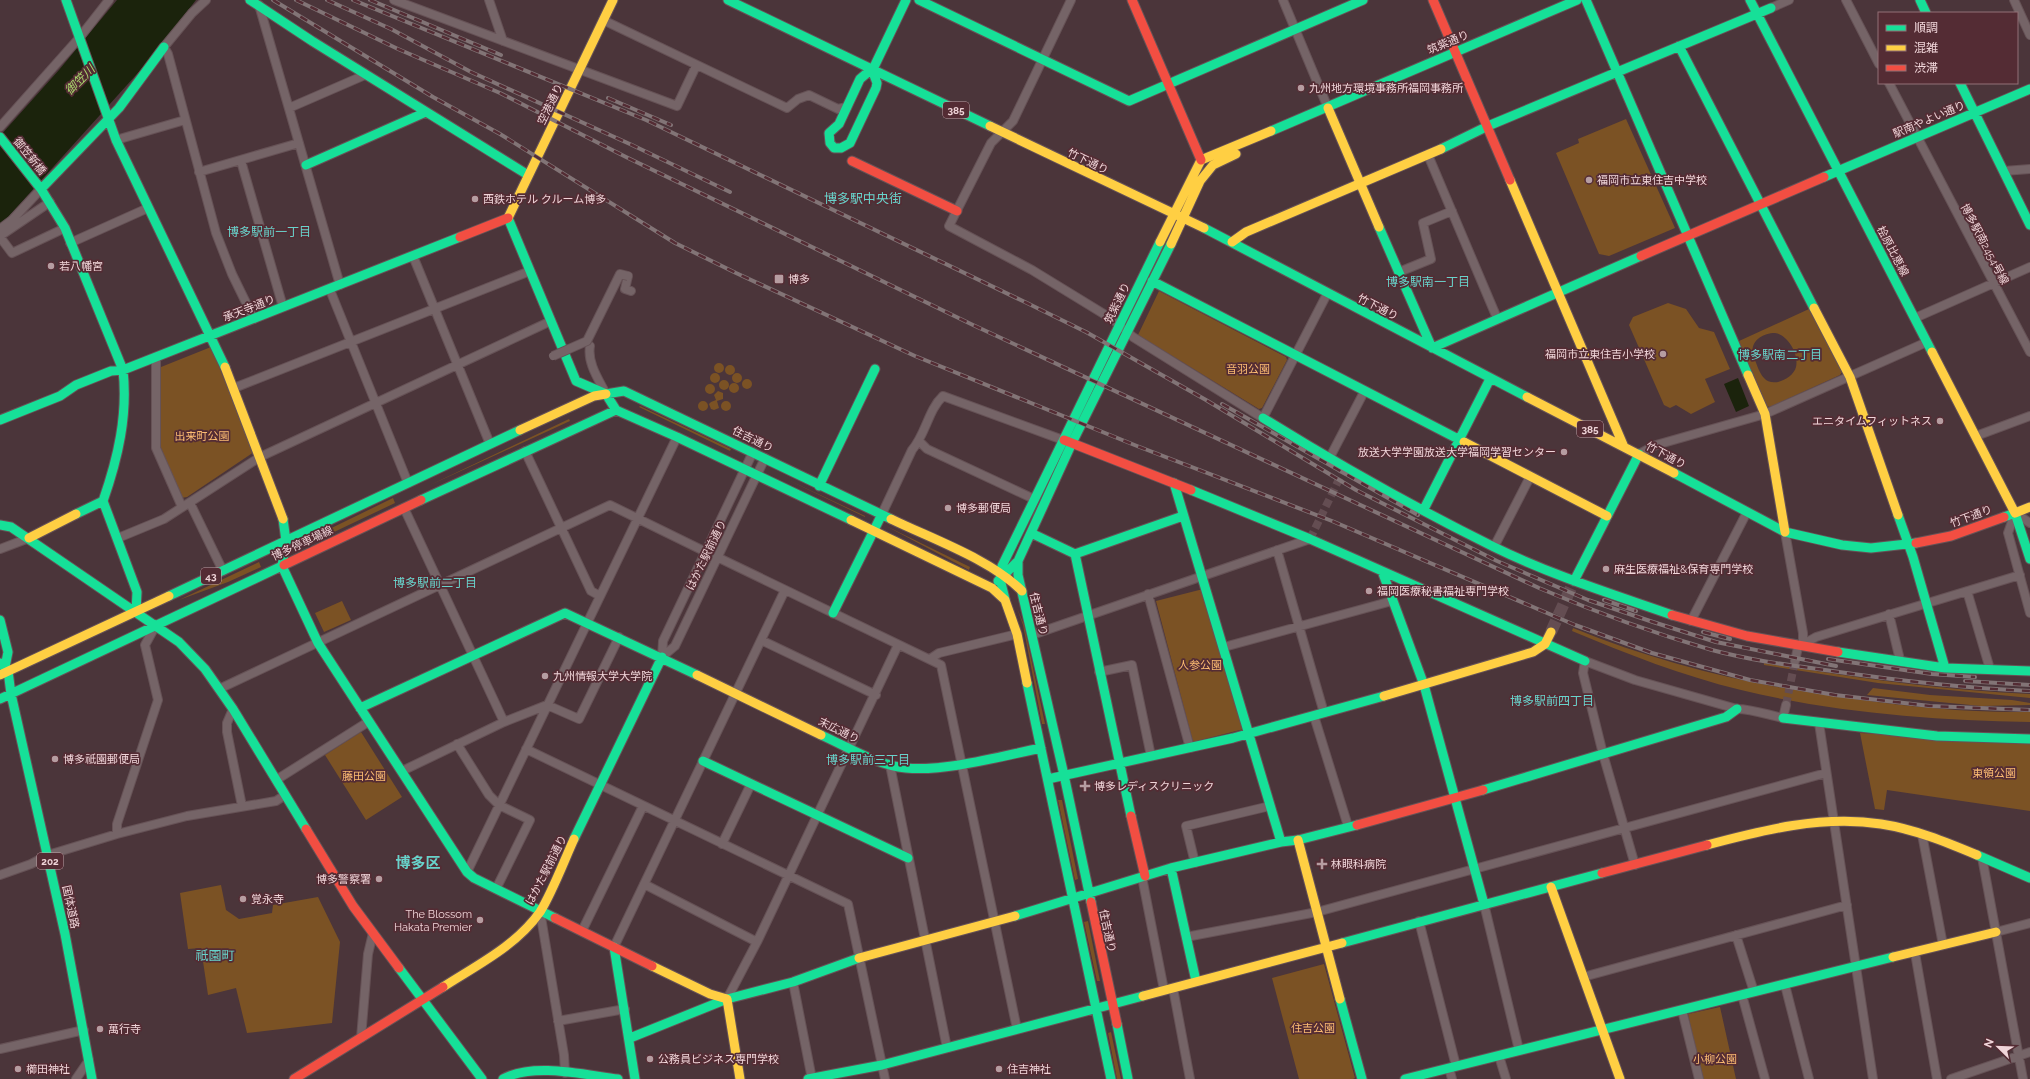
<svg xmlns="http://www.w3.org/2000/svg" width="2030" height="1079" font-family="Raleway,'Noto Sans JP',sans-serif">
  <style>
    .green { fill: #7b5224; fill-rule: evenodd }
    .water { fill: #1b230c }
    .lines { fill: none; stroke-linecap: round; stroke-linejoin: round }
    .street-tunnel { stroke: #644d52; stroke-width: 8; stroke-dasharray: 8 4; stroke-linecap: butt }
    .secondary-tunnel { stroke: #644d52; stroke-width: 12; stroke-dasharray: 12 6; stroke-linecap: butt }
    .street-casing { stroke: #665256; stroke-width: 10 }
    .fast-casing { stroke: #665256; stroke-width: 11 }
    .slow-casing { stroke: #665256; stroke-width: 11 }
    .jam-casing { stroke: #665256; stroke-width: 11 }
    .street { stroke: #756467; stroke-width: 8 }
    .fast { stroke: #16e098; stroke-width: 9 }
    .slow { stroke: #ffcf43; stroke-width: 9 }
    .jam { stroke: #f24e42; stroke-width: 9 }
    .rail-casing { stroke: #827476; stroke-width: 4 }
    .rail { stroke: #542c34; stroke-width: 2.5; stroke-dasharray: 8; stroke-linecap: butt }
    .street-bridge-casing { stroke: #665256; stroke-width: 10; stroke-linecap: butt }
    .street-bridge { stroke: #756467; stroke-width: 8 }
    .poi-dot { fill: #b69da1; stroke: #542c34; stroke-width: 1.5 }
    .labels { text-anchor: middle; stroke-width: 3.5; stroke-linejoin: round; paint-order: stroke }
    .shield { fill: #542c34; stroke: #c1a2a8; stroke-width: 1 }
    .shield-label { font-size: 10px; font-weight: bold; fill: #f0d5d9 }
    .street-label { font-size: 11px; fill: #f0d5d9; stroke: #542c34 }
    .poi-label { font-size: 11px; fill: #f0d5d9; stroke: #542c34; text-anchor: start }
    .park-label { font-size: 11px; fill: #fcbc72; stroke: #542c34 }
    .water-label { font-size: 12px; font-style: italic; fill: #aada6d; stroke: #542c34 }
    .neighbourhood-label { font-size: 12px; fill: #68d3cb; stroke: #542c34 }
    .quarter-label { font-size: 13px; fill: #68d3cb; stroke: #542c34 }
    .district-label { font-size: 15px; font-weight: bold; fill: #68d3cb; stroke: #542c34 }
  </style>
  <rect width="100%" height="100%" fill="#4b353a"/>
  <path class="green" d="M1626,119L1675,228L1609,256L1599,254L1556,153L1579,143L1578,139Z
    M1159,291L1286,357L1287,360L1262,408L1259,409L1138,335Z
    M1668,303L1686,309L1699,328L1714,332L1730,369L1705,379L1715,402L1691,414L1676,405L1670,408L1664,405L1629,325L1633,317Z
    M1809,309L1842,372L1840,375L1770,407L1766,406L1739,341ZM1775,333C1788,335 1799,354 1796,367C1793,379 1772,388 1764,378C1759,373 1757,364 1754,358C1748,343 1761,333 1775,333Z
    M211,347L254,452L187,497L181,498L159,443L161,367Z
    M714 368a5 5 0 1 1 10 0a5 5 0 1 1-10 0Z
    M725 370a5 5 0 1 1 10 0a5 5 0 1 1-10 0Z
    M732 378a5 5 0 1 1 10 0a5 5 0 1 1-10 0Z
    M710 378a5 5 0 1 1 10 0a5 5 0 1 1-10 0Z
    M742 384a5 5 0 1 1 10 0a5 5 0 1 1-10 0Z
    M719 385a5 5 0 1 1 10 0a5 5 0 1 1-10 0Z
    M729 388a5 5 0 1 1 10 0a5 5 0 1 1-10 0Z
    M705 389a5 5 0 1 1 10 0a5 5 0 1 1-10 0Z
    M718,391L723,393V399L717,401L719,408L714,410L711,409L709,404L711,402L716,400L714,395Z
    M698 406a5 5 0 1 1 10 0a5 5 0 1 1-10 0Z
    M721 406a5 5 0 1 1 10 0a5 5 0 1 1-10 0Z
    M640,406L731,449L730,451L639,407Z
    M569,419L570,421L428,486Z
    M784,478L865,516V517Z
    M393,498L395,503L311,543L309,539Z
    M886,526L970,567L969,570Z
    M259,562L261,567L228,582L179,600Z
    M1207,588L1244,729L1193,742L1156,601Z
    M342,601L351,620L324,632L315,613Z
    M1017,608L1024,625L1045,724H1042L1023,625Z
    M1573,628C1667,666 1754,686 1855,699C1913,707 1971,713 2030,712V722C1933,720 1836,713 1741,690C1683,676 1627,654 1572,631Z
    M1764,663C1853,677 1941,690 2030,694V698L1878,683L1764,665Z
    M1873,688L1930,695L2012,700L2030,703V705L1981,706L1867,695Z
    M361,732L402,797L366,820L325,755Z
    M1860,733L2030,742V811L1887,790L1884,810L1875,809Z
    M1058,800H1062L1078,879L1075,880Z
    M221,885L226,910L239,919L272,913L273,905L318,897L340,942L332,1023L247,1033L236,988L208,995L201,948L188,949L180,893Z
    M1088,921L1100,981H1097L1084,922Z
    M1324,964L1355,1078L1353,1079H1299L1272,978Z
    M1720,1007L1736,1079H1702L1688,1014Z
    M1111,1032L1121,1079H1117L1108,1033Z"/>
  <path class="water" d="M117,0H196L145,65L0,226V136L59,70Z
    M1738,378L1749,406L1736,412L1724,384Z"/>
  <g class="lines">
    <path class="street-tunnel" d="M1310,539L1345,467
      M1786,705L1795,661"/>
    <path class="secondary-tunnel" d="M1551,632L1574,581"/>
    <defs>
      <path id="street" d="M206,0L192,13L164,47L168,54L216,233L232,274L254,319
        M394,0L677,106L696,66
        M489,0L503,41
        M1071,0L1013,121L991,143L949,226L1032,270L1112,319L1133,337L1263,418L1327,294
        M1283,0L1328,108
        M1846,0L1879,64
        M2014,0L2030,35
        M259,5L340,285
        M1771,8L1789,0
        M603,20L787,108L798,99L809,95L838,109L847,107
        M1889,83L2030,352
        M289,108L365,75
        M0,127L80,37L109,0
        M116,140L185,120
        M1428,155L1497,318
        M241,161L283,307
        M2004,171L2030,169
        M199,172L299,143
        M0,229L12,220L41,189
        M0,236L50,202
        M0,237L12,253L65,228
        M70,243L148,208
        M413,256L490,444
        M1399,272L1431,259L1423,223L1452,211
        M628,276L625,289L631,291
        M330,290L408,483
        M1915,318L2030,267
        M590,346C587,363 599,380 606,394
        M156,357V448L182,507
        M234,388L530,271
        M1976,436L2030,416
        M919,441L927,449L1034,499
        M525,451L591,591L600,596
        M1639,454L1656,445L1765,414L1927,342
        M1329,459L1364,392
        M190,503L223,571
        M404,508L504,722
        M881,516L912,450C926,434 928,410 943,396L1063,440
        M2030,523L2015,513L2008,533L2030,613
        M1785,532L1803,633V645
        M118,538L164,519L260,457L551,321
        M1494,547L1530,477
        M0,549L29,538
        M1277,550L1324,713
        M717,557L941,665L1017,1029
        M1967,591L1990,669
        M1148,594L1190,748
        M1889,614L1900,660
        M1691,621L1747,512
        M1032,635L1310,539
        M761,640L876,695
        M1224,647L1392,601
        M662,657L675,646L765,458
        M662,657L663,641L753,452
        M930,659L939,653L1017,634
        M1795,661L1798,647L1816,637L2020,575
        M1099,672L1132,665L1151,756
        M219,689L610,505L706,552
        M233,709L227,723V732L242,806
        M1314,716L1348,826
        M1819,723L1873,1079
        M457,744L489,795L499,805L530,820L496,889
        M526,749L848,904L885,1079
        M890,765L947,1048
        M402,771L504,722L547,705L579,719L619,637
        M276,780L368,722
        M117,834V824L158,700L145,645L156,625
        M1922,834L1943,945
        M722,844L751,784
        M1982,857L2023,1079
        M1195,863L1186,826L1270,806
        M1635,865L1603,754L1583,673L1585,661L1635,680L1737,709C1752,709 1768,715 1783,718L1786,705
        M467,872L677,437
        M0,875L31,864L48,855L117,834L187,816L276,801L285,795
        M1142,877L1164,990
        M644,884L757,942
        M1484,904L1519,1050
        M540,911L564,1055L565,1073
        M1419,921L1456,1066
        M582,931L643,806
        M1996,932L2030,923
        M1736,935L1754,992
        M1186,937L1317,912L1826,773
        M614,947L785,590
        M1915,953L1937,1079
        M1583,977L1847,905
        M793,982L812,1079
        M1785,985L1809,1079
        M1173,988L1190,1079
        M1742,995L1765,1079
        M727,999L757,942L898,645
        M1682,1010L1699,1079
        M558,1021L625,1009
        M361,1038L368,954L373,933
        M0,1049L84,1030
        M1499,1056L1506,1079
        M1449,1068L1452,1079
        M76,1079L89,1060
        M1951,1079L2030,1052"/>
      <path id="fast" d="M66,0L116,140L225,367
        M250,0L312,41L528,175
        M728,0L990,126
        M919,0L1129,101L1363,0
        M1586,0L1748,375
        M1750,0L1932,352
        M1920,0L1926,13
        M1679,46L1814,308
        M872,70L877,83L876,88L850,143L841,148H834L830,143L829,133L839,124L860,79L874,67L906,0
        M1960,83L2030,225
        M1271,131L1577,0
        M0,137L41,189L65,228L123,370C128,415 118,458 103,501L76,514
        M1441,149L1488,126L1771,8
        M306,165L426,112
        M1824,177L2030,89
        M41,189L119,108L164,47
        M508,218L576,381L606,394L624,391L891,519
        M1379,227L1432,348L1641,256
        M1204,228L1527,397
        M1152,281L1464,442
        M606,394L616,410L677,437L851,520
        M1263,418C1337,464 1415,508 1494,547C1551,575 1612,594 1672,615
        M0,420L60,396L76,385L111,371L123,370L460,237
        M1674,473L1785,532L1842,545L1871,548L1916,543
        M1174,483L1281,842
        M819,486L875,369
        M1191,490L1310,539L1585,661
        M421,500L616,410
        M103,501L137,592L136,612
        M1424,509L1490,379
        M1898,515L1913,557L1945,668
        M2004,517L2015,513L2030,559
        M283,519L286,541L282,566L318,643L467,872L474,878L555,918
        M0,525L11,527L179,642L205,669L233,709L306,829
        M1031,533L1075,554L1183,516
        M1075,554L1131,816
        M1018,561V575L1064,775L1091,902
        M1382,571L1424,685L1484,904
        M998,581L1018,561L1072,443L1171,244
        M1574,581L1639,454
        M169,596L520,430
        M1005,599L1000,579L1002,566L1160,242
        M833,613L881,516
        M0,620L8,652L5,667
        M1838,652L1945,668L2030,671
        M0,663L8,671L11,694L65,934L92,1079
        M1027,683L1111,1079
        M0,699L284,565
        M360,708L565,613L697,675
        M1783,718L1937,736L2030,739
        M821,735C848,747 876,765 906,768C945,772 1002,756 1041,748
        M703,761L908,858
        M1048,779L1233,738L1384,696
        M1483,790L1726,717L1737,709
        M574,839L662,657
        M1977,855L2030,878
        M1171,868L1196,981
        M1015,916L1171,868L1281,842L1298,840L1357,825
        M1342,943L1602,873
        M614,947L635,1079
        M399,968L482,1079
        M1340,999L1362,1079
        M1117,1024L1128,1079
        M630,1038L727,999L793,982L859,958
        M503,1079C533,1062 585,1075 618,1079
        M808,1079L882,1065L1143,996
        M1405,1079L1893,957"/>
      <path id="slow" d="M1328,108L1379,227
        M990,126L1204,228
        M1510,180L1624,447
        M508,218L613,0
        M1160,242L1201,160L1271,131
        M1232,242L1246,232L1441,149
        M1171,244L1200,181L1213,165L1236,154
        M1814,308L1850,377L1898,515
        M1932,352L2015,513L2030,507
        M225,367L283,519
        M1748,375L1765,414L1785,532
        M1527,397L1674,473
        M520,430L594,396L606,394
        M1464,442L1607,516
        M891,519C932,539 990,559 1022,591
        M851,520L992,588L1005,600L1017,634L1027,683
        M29,538L76,514
        M0,675L169,596
        M697,675L821,735
        M1384,696L1533,652L1545,644L1551,632
        M1298,840L1340,999
        M1707,845C1763,830 1822,815 1881,824C1914,829 1946,842 1977,855
        M1551,887L1620,1079
        M1893,957L1996,932
        M859,958L1015,916
        M652,966L710,994L727,999L740,1079
        M443,987C477,965 516,946 540,912C552,893 564,861 574,839
        M1143,996L1342,943"/>
      <path id="jam" d="M1132,0L1201,160
        M1433,0L1510,180
        M852,161L957,211
        M460,237L508,218
        M1641,256L1824,177
        M1064,440L1191,490
        M1916,543L1951,536L2004,517
        M284,565L421,500
        M1672,615L1747,636L1838,652
        M1131,816L1145,876
        M1357,825L1483,790
        M306,829L353,906L399,968
        M1602,873L1707,845
        M1091,902L1117,1024
        M555,918L652,966
        M294,1079L443,987"/>
    </defs>
    <use href="#street" class="street-casing"/>
    <use href="#fast" class="fast-casing"/>
    <use href="#slow" class="slow-casing"/>
    <use href="#jam" class="jam-casing"/>
    <use href="#street" class="street"/>
    <use href="#fast" class="fast"/>
    <use href="#slow" class="slow"/>
    <use href="#jam" class="jam"/>
    <defs>
      <path id="rail" d="M273,0L433,97L500,134L675,243L736,273L915,356L1137,446L1332,521L1575,625L1652,653L1750,680L1835,695L1930,706L2030,710
        M296,0L398,49L500,93L626,157L973,325L1539,588C1595,612 1653,633 1712,650C1749,660 1788,665 1825,670C1893,680 1961,688 2030,691
        M327,0L391,29L471,72L632,145L730,192
        M353,0L646,120L1027,303L1086,332L1206,400L1356,490L1497,561L1588,600L1653,622L1716,642L1836,666
        M370,0L501,55
        M608,98L671,125
        M1222,404L1418,515
        M1604,600L1636,611
        M1703,632L1730,639
        M1828,659L1932,674L1975,677
        M1965,681L2030,685"/>
    </defs>
    <use href="#rail" class="rail-casing"/>
    <use href="#rail" class="rail"/>
    <defs>
      <path id="street-bridge" d="M553,356L587,341L620,274L628,276"/>
    </defs>
    <use href="#street-bridge" class="street-bridge-casing"/>
    <use href="#street-bridge" class="street-bridge"/>
  </g>
  <g class="poi-dot">
    <circle cx="1301" cy="88" r="4"/>
    <circle cx="1589" cy="180" r="4"/>
    <circle cx="475" cy="199" r="4"/>
    <circle cx="51" cy="266" r="4"/>
    <rect x="774" y="274" width="10" height="10" rx="2"/>
    <circle cx="1663" cy="354" r="4"/>
    <circle cx="1940" cy="421" r="4"/>
    <circle cx="1564" cy="452" r="4"/>
    <circle cx="948" cy="508" r="4"/>
    <circle cx="1606" cy="569" r="4"/>
    <circle cx="1369" cy="591" r="4"/>
    <circle cx="545" cy="676" r="4"/>
    <circle cx="55" cy="759" r="4"/>
    <path d="M1083 780h4v4h4v4h-4v4h-4v-4h-4v-4h4z"/>
    <path d="M1320 858h4v4h4v4h-4v4h-4v-4h-4v-4h4z"/>
    <circle cx="379" cy="879" r="4"/>
    <circle cx="243" cy="899" r="4"/>
    <circle cx="480" cy="920" r="4"/>
    <circle cx="100" cy="1029" r="4"/>
    <circle cx="650" cy="1059" r="4"/>
    <circle cx="18" cy="1069" r="4"/>
    <circle cx="999" cy="1069" r="4"/>
  </g>
  <g class="labels">
    <g class="shield">
      <rect x="943" y="102" width="26" height="16" rx="3"/>
      <rect x="1577" y="421" width="26" height="16" rx="3"/>
      <rect x="201" y="568" width="20" height="16" rx="3"/>
      <rect x="37" y="853" width="26" height="16" rx="3"/>
    </g>
    <g class="shield-label">
      <text x="956" y="114">385</text>
      <text x="1590" y="433">385</text>
      <text x="211" y="580">43</text>
      <text x="50" y="865">202</text>
    </g>
    <g class="street-label">
      <text transform="translate(1448 42) rotate(-23)" y="4">筑紫通り</text>
      <text transform="translate(550 104) rotate(-64)" y="4">空港通り</text>
      <text transform="translate(1929 119) rotate(-23)" y="4">駅南やよい通り</text>
      <text transform="translate(30 156) rotate(51)" y="4">御笠新橋</text>
      <text transform="translate(1088 161) rotate(26)" y="4">竹下通り</text>
      <text transform="translate(1985 244) rotate(62)" y="4">博多駅南2454号線</text>
      <text transform="translate(1893 251) rotate(62)" y="4">桧原比恵線</text>
      <text transform="translate(1117 303) rotate(-64)" y="4">筑紫通り</text>
      <text transform="translate(1378 307) rotate(27)" y="4">竹下通り</text>
      <text transform="translate(249 308) rotate(-21)" y="4">承天寺通り</text>
      <text transform="translate(753 439) rotate(26)" y="4">住吉通り</text>
      <text transform="translate(1666 455) rotate(28)" y="4">竹下通り</text>
      <text transform="translate(1971 516) rotate(-20)" y="4">竹下通り</text>
      <text transform="translate(302 543) rotate(-25)" y="4">博多停車場線</text>
      <text transform="translate(706 555) rotate(-64)" y="4">はかた駅前通り</text>
      <text transform="translate(1039 614) rotate(76)" y="4">住吉通り</text>
      <text transform="translate(839 730) rotate(26)" y="4">末広通り</text>
      <text transform="translate(546 870) rotate(-63)" y="4">はかた駅前通り</text>
      <text transform="translate(71 907) rotate(78)" y="4">国体道路</text>
      <text transform="translate(1108 931) rotate(78)" y="4">住吉通り</text>
    </g>
    <g class="poi-label">
      <text x="1309" y="92">九州地方環境事務所福岡事務所</text>
      <text x="1597" y="184">福岡市立東住吉中学校</text>
      <text x="483" y="203">西鉄ホテル クルーム博多</text>
      <text x="59" y="270">若八幡宮</text>
      <text x="788" y="283">博多</text>
      <text x="1655" y="358" text-anchor="end">福岡市立東住吉小学校</text>
      <text x="1932" y="425" text-anchor="end">エニタイムフィットネス</text>
      <text x="1556" y="456" text-anchor="end">放送大学学園放送大学福岡学習センター</text>
      <text x="956" y="512">博多郵便局</text>
      <text x="1614" y="573">麻生医療福祉&amp;保育専門学校</text>
      <text x="1377" y="595">福岡医療秘書福祉専門学校</text>
      <text x="553" y="680">九州情報大学大学院</text>
      <text x="63" y="763">博多祇園郵便局</text>
      <text x="1094" y="790">博多レディスクリニック</text>
      <text x="1331" y="868">林眼科病院</text>
      <text x="371" y="883" text-anchor="end">博多警察署</text>
      <text x="251" y="903">覚永寺</text>
      <text x="472" y="918" text-anchor="end">The Blossom<tspan x="472" dy="13">Hakata Premier</tspan></text>
      <text x="108" y="1033">萬行寺</text>
      <text x="658" y="1063">公務員ビジネス専門学校</text>
      <text x="26" y="1073">櫛田神社</text>
      <text x="1007" y="1073">住吉神社</text>
    </g>
    <g class="park-label">
      <text x="1248" y="373">音羽公園</text>
      <text x="202" y="440">出来町公園</text>
      <text x="1200" y="669">人参公園</text>
      <text x="1994" y="777">東領公園</text>
      <text x="364" y="780">藤田公園</text>
      <text x="1313" y="1032">住吉公園</text>
      <text x="1715" y="1063">小柳公園</text>
    </g>
    <g class="water-label">
      <text transform="translate(80 80) rotate(-45)" y="4">御笠川</text>
    </g>
    <g class="neighbourhood-label">
      <text x="269" y="236">博多駅前一丁目</text>
      <text x="1428" y="286">博多駅南一丁目</text>
      <text x="1780" y="359">博多駅南二丁目</text>
      <text x="435" y="587">博多駅前二丁目</text>
      <text x="1552" y="705">博多駅前四丁目</text>
      <text x="868" y="764">博多駅前三丁目</text>
    </g>
    <g class="quarter-label">
      <text x="863" y="203">博多駅中央街</text>
      <text x="215" y="960">祇園町</text>
    </g>
    <g class="district-label">
      <text x="418" y="868">博多区</text>
    </g>
  </g>
  <rect x="1878" y="12" width="140" height="72" fill="#542c34" stroke="#927076"/>
  <rect x="1886" y="25" width="20" height="6" fill="#16e098" stroke="#927076"/>
  <text x="1914" y="32" font-size="12" fill="#f0d5d9">順調</text>
  <rect x="1886" y="45" width="20" height="6" fill="#ffcf43" stroke="#927076"/>
  <text x="1914" y="52" font-size="12" fill="#f0d5d9">混雑</text>
  <rect x="1886" y="65" width="20" height="6" fill="#f24e42" stroke="#927076"/>
  <text x="1914" y="72" font-size="12" fill="#f0d5d9">渋滞</text>
  <g transform="translate(1998 1047) rotate(293)" stroke="#542c34" stroke-width="3" paint-order="stroke">
  <path d="M0-3L7 15L0 10L-7 15Z" fill="#f0d5d9"/>
  <text y="-6" font-size="11" font-weight="bold" text-anchor="middle" fill="#f0d5d9">N</text>
  </g>
</svg>
